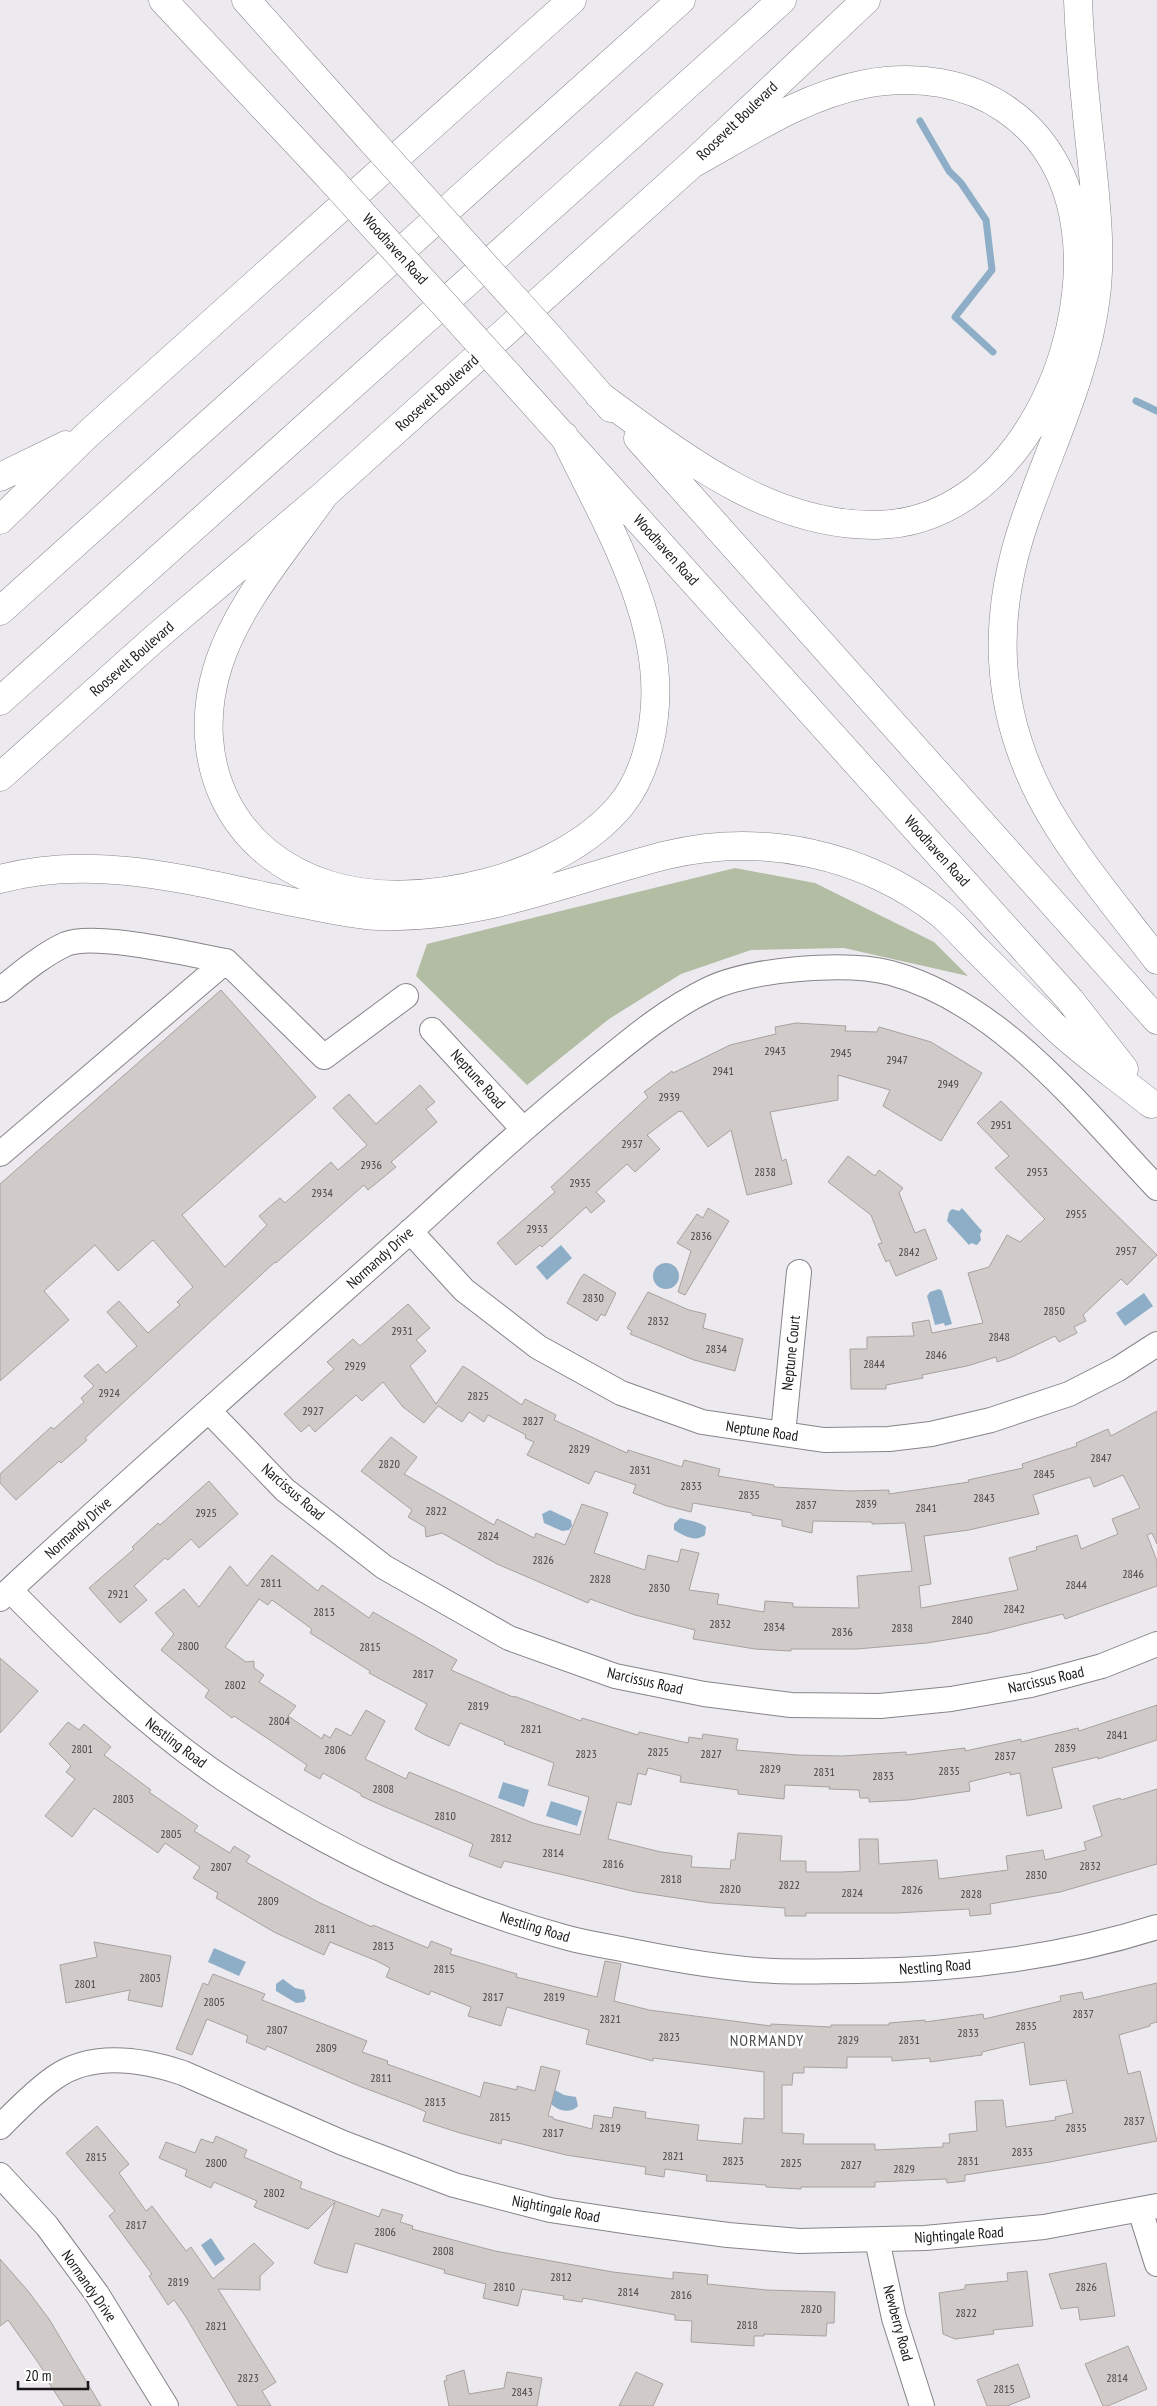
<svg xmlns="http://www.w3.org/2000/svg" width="1157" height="2406" font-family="'PT Sans Narrow',sans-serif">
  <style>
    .green { fill: #b3bda4 }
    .water { fill: #8eaec8 }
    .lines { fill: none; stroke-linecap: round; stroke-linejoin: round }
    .stream { stroke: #8eaec8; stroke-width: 7 }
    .building { fill: #d0cac9; stroke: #a7a19f; fill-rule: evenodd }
    .minor-casing { stroke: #878489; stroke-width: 26 }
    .highway-casing { stroke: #878489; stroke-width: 29 }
    .minor { stroke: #fff; stroke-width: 24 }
    .highway { stroke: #fff; stroke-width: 28 }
    .highway-bridge-casing { stroke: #878489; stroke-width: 29; stroke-linecap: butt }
    .highway-bridge { stroke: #fff; stroke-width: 28 }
    .labels { text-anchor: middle; stroke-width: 5; stroke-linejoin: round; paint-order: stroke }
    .number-label { font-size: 12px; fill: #464445 }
    .street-label { font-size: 15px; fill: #181719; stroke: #fff }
    .neighbourhood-label { font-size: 16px; letter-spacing: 1px; fill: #4c4a4e; stroke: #fff }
  </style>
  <rect width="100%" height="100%" fill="#edeaef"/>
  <path class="green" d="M735,868L815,883L934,942L968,976L844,948L751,950L681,974L609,1019L527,1085L416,976L427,944Z"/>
  <path class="water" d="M962,1208L982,1231L980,1234L981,1240L977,1245L971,1243L969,1245L947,1221L949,1212L952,1209L959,1211Z
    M561,1245L572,1258L547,1280L536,1267Z
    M653 1276a13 13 0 1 1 26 0a13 13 0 1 1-26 0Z
    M939,1289L942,1291L952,1324L945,1326L944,1323L935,1325L927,1296L930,1292Z
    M1144,1293L1153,1306L1125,1326L1116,1313Z
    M550,1510L571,1520L572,1526L569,1530L562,1531L544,1523L542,1514Z
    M680,1518C686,1520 701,1522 706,1527L705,1535C695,1543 683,1535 674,1530V1524Z
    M503,1782L529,1790L524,1807L498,1798Z
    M551,1801L582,1811L577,1826L546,1816Z
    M214,1948L246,1962L239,1976L208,1962Z
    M283,1979L295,1988L304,1990L306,1998L304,2002L296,2003L276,1991V1984Z
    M553,2089L564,2095L576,2097L578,2106C570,2114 559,2111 551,2104Z
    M211,2238L225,2259L215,2266L201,2245Z"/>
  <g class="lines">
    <path class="stream" d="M920,121L949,171L961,183L986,220L992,270L955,317L993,352
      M1136,401L1157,411"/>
  </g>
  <path class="building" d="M221,990L316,1097L182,1215L225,1267L267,1225L259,1216L280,1198L285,1203L331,1162L338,1170L367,1145L333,1108L349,1094L376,1124L420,1085L435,1102L426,1109L437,1122L391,1162L396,1167L368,1190L364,1185L276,1263L275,1262L85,1438L87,1440L61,1463L59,1461L16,1500L0,1483V1474L51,1427L54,1429L84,1402L81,1398L94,1386L84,1376L98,1364L106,1373L137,1346L107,1312L119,1301L148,1333L180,1305L177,1302L193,1287L153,1240L118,1271L95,1245L44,1291L69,1320L0,1381V1184Z
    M796,1023L846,1026L845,1031L877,1032L879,1027L931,1042L982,1073L941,1141L883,1106L890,1090L838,1075V1100L770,1112L782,1161L786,1159L792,1184L747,1195L731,1130L708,1147L682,1111L680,1112L679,1111L647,1135L660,1149L635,1172L627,1164L596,1192L605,1201L591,1213L586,1207L542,1247L540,1245L516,1265L497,1243L555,1192L551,1187L648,1097L644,1092L672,1071L673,1073L730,1045L776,1034L775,1027Z
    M1001,1101L1157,1255L1127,1285L1121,1279L1083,1315L1086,1321L1074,1327L1077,1333L1059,1342L1055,1336L1012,1357L997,1362L996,1357L967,1366L922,1375L923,1378L886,1385V1389H851L850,1349H867V1337L914,1336L912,1323L929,1320L932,1333L983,1323L968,1273L989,1267L1007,1235L1020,1242L1045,1219L995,1168L1009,1156L977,1123Z
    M848,1156L875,1176L879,1170L903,1188L899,1193L915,1233L925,1229L937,1259L896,1276L889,1260L886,1262L878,1244L882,1243L871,1215L828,1182Z
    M708,1208L729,1221L685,1295L678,1292L691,1251L677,1243L697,1214L703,1218Z
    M584,1274L616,1293L605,1316L601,1314L597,1321L567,1303L580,1279Z
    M648,1292L689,1310L706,1314L703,1328L743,1339L735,1371L694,1360L630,1334L632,1331L627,1328Z
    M408,1304L430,1328L416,1340L426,1351L410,1366L436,1404L463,1366L522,1405L525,1399L556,1415L554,1420L627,1453L628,1450L682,1467L684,1460L720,1469L718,1476L774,1485V1487L849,1491L889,1490V1494L969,1482L968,1480L1023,1468L1022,1464L1077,1446L1076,1443L1108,1429L1111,1436L1157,1411V1544L1152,1533L1147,1535L1157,1561V1586L1065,1619L1063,1614L988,1633L927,1643L857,1649H791V1651L755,1649L693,1639L695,1630L635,1615L590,1599L588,1603L497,1564L442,1533L426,1537L425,1527L408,1517L412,1510L361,1471L391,1437L417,1457L404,1474L494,1525L497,1519L534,1538L536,1533L565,1545L582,1504L608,1513L594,1553L645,1570L648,1555L678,1562L681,1549L699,1553L689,1590L719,1594L717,1604L764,1612L765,1601L793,1603V1607L859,1608L857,1576L912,1571L905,1523L872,1524V1522L813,1521L812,1533L782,1526V1520L752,1515V1513L693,1503L691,1512L667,1506L633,1493L636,1485L595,1471L589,1484L527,1455L534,1442L525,1438L526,1435L488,1415L484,1422L469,1412L462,1422L438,1406L424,1423L403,1407L383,1382L362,1401L356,1395L315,1432L309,1425L301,1432L284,1414L334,1369L327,1362L353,1339L360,1346ZM1123,1475L1140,1508L1112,1519L1118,1534L1081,1549L1077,1535L1036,1547L1037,1550L1009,1558L1018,1590L921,1608L919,1586L931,1584L924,1536L969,1530L1039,1514L1033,1495L1090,1477L1094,1487Z
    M209,1481L238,1514L199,1548L191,1539L168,1560L165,1558L134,1586L147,1600L120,1623L89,1588L134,1549L132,1547L158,1523L160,1525Z
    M272,1555L318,1591L322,1585L369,1618L373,1612L457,1660L451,1670L513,1697L514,1696L581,1721L582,1718L638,1735L639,1732L688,1743L689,1737L702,1739L703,1734L738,1739L736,1750L798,1755L842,1756L906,1752V1755L965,1748V1751L1021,1739V1742L1078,1728L1079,1731L1157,1705V1740L1098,1759V1757L1052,1768L1062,1808L1027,1816L1020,1773L1010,1775V1772L969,1782L970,1791L909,1800L869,1802V1798H860L859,1790L829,1789L830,1787L785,1785L784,1799L738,1794V1790L680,1782L681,1776L648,1768L646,1775L638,1773L631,1805L617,1802L608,1839L661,1852L692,1856L691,1867L730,1869L731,1860H735L738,1833L782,1836L780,1861H806V1872H841L860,1871L859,1839H878L879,1864L937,1860L939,1879L1008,1870L1006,1856L1043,1850L1045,1860L1086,1850L1084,1842L1102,1836L1093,1806L1120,1798L1121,1800L1157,1789V1864L1060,1892L990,1904L991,1914L970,1916L969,1909L896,1913H806V1916H785V1908L711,1903L636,1892L504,1861L501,1868L469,1856L473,1844L385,1807L361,1796V1794L323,1773L320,1779L304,1770L307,1765L234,1716L232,1718L205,1697L209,1690L161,1650L174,1634L155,1613L184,1589L199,1607L230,1566L247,1586ZM259,1599L268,1605L272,1600L312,1629L310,1633L370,1671L369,1673L427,1704L415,1729L425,1735L449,1746L460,1723L505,1742L504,1744L554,1763L548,1785L589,1797L580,1835L533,1823L409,1772L406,1779L365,1759L385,1721L366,1710L351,1736L336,1728L330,1738L324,1734L322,1739L288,1716L296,1706L259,1682L264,1675L254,1668V1661L246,1662L225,1647Z
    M0,1658L38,1691L0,1733Z
    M68,1722L79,1730L84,1724L111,1747L104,1755L151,1790L149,1792L198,1826L194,1831L230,1853L234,1846L250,1856L246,1862L318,1902L372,1927L373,1925L428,1948L431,1941L452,1949L450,1954L517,1974L516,1977L597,1997L605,1961L621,1964L614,2001L649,2010L771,2026V2024L831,2027V2025H889V2023L925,2020V2022L983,2014L984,2019L1061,2001L1060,1996L1082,1992L1084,2000L1157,1983V2022L1150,2024V2026L1119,2035L1128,2074L1140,2071L1157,2141L1050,2162L965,2175V2181L947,2183L946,2179L875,2182V2187H801V2189L766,2187V2185L706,2181L707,2175L665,2169L664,2177L645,2174L646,2167L566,2155L502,2139L501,2144L460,2133L423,2121L426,2112L415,2107L359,2086L267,2046L265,2050L246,2042L248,2036L207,2019L192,2055L176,2049L203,1983L208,1985L213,1974L265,1994L262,2000L367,2041L362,2052L388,2061L387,2064L480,2097L484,2082L517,2090V2086L535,2091L541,2066L560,2071L548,2116L553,2117V2119L592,2129L594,2115L612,2118L614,2107L646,2112L645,2118L699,2125L697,2140L742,2144L744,2118L764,2119V2072L653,2058V2061L610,2050L586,2044L589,2030L507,2007L501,2026L468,2016L471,2007L431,1991L429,1995L386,1977L390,1968L377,1961L330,1942L324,1955L274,1932L216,1898L218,1893L193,1878L200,1867L165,1843L158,1853L94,1808L72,1837L45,1816L75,1779L66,1772L71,1766L49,1744ZM1024,2042L1030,2085L1066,2080L1073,2113L1055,2117L1056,2120L1006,2127L1003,2100L975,2101L977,2131L949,2134L950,2143H943V2147L875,2150V2144H803L804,2134L782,2133V2085H792L793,2073H804V2067L847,2068V2057H892V2061L930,2058V2062L982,2055V2052Z
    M94,1942L171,1956L162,2007L128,2000L130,1990L66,2003L60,1965L97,1957Z
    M97,2126L129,2164L119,2173L146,2211L152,2206L186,2251L191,2247L213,2279L254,2243L274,2263L260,2276V2290L218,2289L276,2382L262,2391L271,2406H238L186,2317L174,2300L168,2305L149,2276L152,2274L109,2216L115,2211L66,2153Z
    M216,2136L247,2150L244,2157L302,2182L300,2188L379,2217L382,2209L403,2215L400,2222L413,2226L412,2229L495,2251L613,2272L673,2279V2272L708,2275L707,2284L767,2290L835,2292L834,2323H827L826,2336L764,2334V2336H754V2346L691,2342L692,2321L675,2320V2315L583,2298L582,2302L563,2299L564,2296L522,2289L518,2306L483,2298L486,2284L444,2273L445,2270L355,2243L347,2273L323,2267L314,2263L335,2202L308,2229L254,2207L257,2201L214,2182L211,2188L185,2176L187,2170L159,2158L166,2142L195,2153L201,2139L213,2143Z
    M0,2259L28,2291L49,2319L101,2406H64L43,2374L45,2373L35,2358L8,2320L0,2326Z
    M1106,2263L1115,2316L1080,2320L1078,2307L1061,2309L1049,2274Z
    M1027,2271L1033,2326L993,2330L994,2334L955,2339L943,2334L939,2293L965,2289V2285L1008,2281L1007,2273Z
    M1128,2346L1147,2389L1108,2406H1103L1085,2364Z
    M1018,2364L1030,2397L1007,2406H987L977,2380Z
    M464,2370L469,2394L504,2388L507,2372L542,2378L537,2406H449L444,2381L447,2380L446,2376Z
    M636,2372L663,2384L653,2406H619Z"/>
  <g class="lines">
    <defs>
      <path id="minor" d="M0,990C20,974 42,955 66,944C95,932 192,955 226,961
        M432,1030L523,1129
        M0,1154L226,961L324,1057L406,996
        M410,1231L464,1290L538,1347L621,1393L702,1422L824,1440L889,1439L931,1434L991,1420L1069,1394L1118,1369L1157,1344
        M209,1411L285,1490L384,1567L509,1638L615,1676L704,1694L791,1705L880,1706L951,1699L1031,1685L1102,1666L1157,1644
        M783,1434L799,1272
        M10,1590C77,1658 144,1725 224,1779C328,1849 446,1905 568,1938C590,1944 614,1947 636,1952C681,1961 728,1969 774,1971C802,1972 830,1971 857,1971C958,1970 1060,1958 1157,1927
        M0,1599C139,1470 282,1346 423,1220C477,1170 532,1121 589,1074C627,1043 665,1010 709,989C751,969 846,961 891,973C1001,1003 1081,1108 1157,1188
        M0,2127C17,2110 34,2092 54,2078C92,2051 141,2059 183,2073L343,2143L454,2185L550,2210L636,2223L728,2235L799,2241L925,2238L1044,2227L1157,2206
        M0,2175L47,2226L97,2294L166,2406
        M1140,2210L1157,2264
        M877,2240L894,2318L922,2406"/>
      <path id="highway" d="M163,0L328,176
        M246,0L370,139
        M1078,0C1080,58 1087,116 1093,173C1097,214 1101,255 1096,296C1087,373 1050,447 1025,520C992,616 994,706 1041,797C1070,853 1119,909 1157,960
        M551,339L611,408
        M509,376L1070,1000L1124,1069
        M599,395C681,455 768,526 876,525C1013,523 1091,352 1076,232C1063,121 971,64 865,84C802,96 747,134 692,164
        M638,438L1157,1020
        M0,477L66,445
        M325,494C287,548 238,603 218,666C188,762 231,855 329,885C417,913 561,878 621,805C643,778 653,739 655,705C661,611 603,518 564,436
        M0,520L88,434L572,0
        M0,611L681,0
        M0,701L782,0
        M0,777L154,639L325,494L692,164L866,0
        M0,879C99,852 201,884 298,903C325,908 352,915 379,916C480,920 571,879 667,855C763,832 864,854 941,914C954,925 965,938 977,950C1002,975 1027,1000 1053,1025C1083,1054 1119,1078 1151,1104"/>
    </defs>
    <use href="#minor" class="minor-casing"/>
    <use href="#highway" class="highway-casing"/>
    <use href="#minor" class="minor"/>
    <use href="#highway" class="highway"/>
    <defs>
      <path id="highway-bridge" d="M370,139L551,339
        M328,176L509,376"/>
    </defs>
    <use href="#highway-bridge" class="highway-bridge-casing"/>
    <use href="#highway-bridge" class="highway-bridge"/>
  </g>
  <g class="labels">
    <g class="number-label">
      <text x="775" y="1055">2943</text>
      <text x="841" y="1057">2945</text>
      <text x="897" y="1064">2947</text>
      <text x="723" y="1075">2941</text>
      <text x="948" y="1088">2949</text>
      <text x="669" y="1101">2939</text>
      <text x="1001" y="1129">2951</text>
      <text x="632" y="1148">2937</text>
      <text x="371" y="1169">2936</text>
      <text x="765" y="1176">2838</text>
      <text x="1037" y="1176">2953</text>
      <text x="580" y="1187">2935</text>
      <text x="322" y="1197">2934</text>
      <text x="1076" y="1218">2955</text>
      <text x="537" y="1233">2933</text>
      <text x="701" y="1240">2836</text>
      <text x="1126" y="1255">2957</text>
      <text x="909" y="1256">2842</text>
      <text x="593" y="1302">2830</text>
      <text x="1054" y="1315">2850</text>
      <text x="658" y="1325">2832</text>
      <text x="402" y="1335">2931</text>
      <text x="999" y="1341">2848</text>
      <text x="716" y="1353">2834</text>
      <text x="936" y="1359">2846</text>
      <text x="874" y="1368">2844</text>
      <text x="355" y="1370">2929</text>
      <text x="109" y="1397">2924</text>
      <text x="478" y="1400">2825</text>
      <text x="313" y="1415">2927</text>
      <text x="533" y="1425">2827</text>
      <text x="579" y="1453">2829</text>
      <text x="1101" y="1462">2847</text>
      <text x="389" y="1468">2820</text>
      <text x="640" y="1474">2831</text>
      <text x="1044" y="1478">2845</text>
      <text x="691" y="1490">2833</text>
      <text x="749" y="1499">2835</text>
      <text x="984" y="1502">2843</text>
      <text x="866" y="1508">2839</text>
      <text x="806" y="1509">2837</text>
      <text x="926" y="1512">2841</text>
      <text x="436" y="1515">2822</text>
      <text x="206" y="1517">2925</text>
      <text x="488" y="1540">2824</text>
      <text x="543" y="1564">2826</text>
      <text x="1133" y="1578">2846</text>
      <text x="600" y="1583">2828</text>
      <text x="271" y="1587">2811</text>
      <text x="1076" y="1589">2844</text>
      <text x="659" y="1592">2830</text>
      <text x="118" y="1598">2921</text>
      <text x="1014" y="1613">2842</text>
      <text x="324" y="1616">2813</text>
      <text x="962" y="1624">2840</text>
      <text x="720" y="1628">2832</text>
      <text x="774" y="1631">2834</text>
      <text x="902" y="1632">2838</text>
      <text x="842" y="1636">2836</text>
      <text x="188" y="1650">2800</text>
      <text x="370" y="1651">2815</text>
      <text x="423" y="1678">2817</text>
      <text x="235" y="1689">2802</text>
      <text x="478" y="1710">2819</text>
      <text x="279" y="1725">2804</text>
      <text x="531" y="1733">2821</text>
      <text x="1117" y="1739">2841</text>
      <text x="1065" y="1752">2839</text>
      <text x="82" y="1753">2801</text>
      <text x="335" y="1754">2806</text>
      <text x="658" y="1756">2825</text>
      <text x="586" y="1758">2823</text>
      <text x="711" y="1758">2827</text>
      <text x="1005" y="1760">2837</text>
      <text x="770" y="1773">2829</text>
      <text x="949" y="1775">2835</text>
      <text x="824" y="1776">2831</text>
      <text x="883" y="1780">2833</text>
      <text x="383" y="1793">2808</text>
      <text x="123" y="1803">2803</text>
      <text x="445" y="1820">2810</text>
      <text x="171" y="1838">2805</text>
      <text x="501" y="1842">2812</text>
      <text x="553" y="1857">2814</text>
      <text x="613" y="1868">2816</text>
      <text x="1090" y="1870">2832</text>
      <text x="221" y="1871">2807</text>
      <text x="1036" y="1879">2830</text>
      <text x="671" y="1883">2818</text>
      <text x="789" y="1889">2822</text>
      <text x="730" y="1893">2820</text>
      <text x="912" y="1894">2826</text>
      <text x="852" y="1897">2824</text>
      <text x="971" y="1898">2828</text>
      <text x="268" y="1905">2809</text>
      <text x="325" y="1933">2811</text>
      <text x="383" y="1950">2813</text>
      <text x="444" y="1973">2815</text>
      <text x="150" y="1982">2803</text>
      <text x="85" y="1988">2801</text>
      <text x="493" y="2001">2817</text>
      <text x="554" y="2001">2819</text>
      <text x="214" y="2006">2805</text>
      <text x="1083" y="2018">2837</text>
      <text x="610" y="2023">2821</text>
      <text x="1026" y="2030">2835</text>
      <text x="277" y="2034">2807</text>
      <text x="968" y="2037">2833</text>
      <text x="669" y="2041">2823</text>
      <text x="848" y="2044">2829</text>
      <text x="909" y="2044">2831</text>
      <text x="326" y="2052">2809</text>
      <text x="381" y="2082">2811</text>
      <text x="435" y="2106">2813</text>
      <text x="500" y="2121">2815</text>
      <text x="1134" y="2125">2837</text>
      <text x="610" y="2132">2819</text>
      <text x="1076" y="2132">2835</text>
      <text x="553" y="2137">2817</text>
      <text x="1022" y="2156">2833</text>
      <text x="673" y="2160">2821</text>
      <text x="96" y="2161">2815</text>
      <text x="733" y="2165">2823</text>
      <text x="968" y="2165">2831</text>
      <text x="216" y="2167">2800</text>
      <text x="791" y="2167">2825</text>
      <text x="851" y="2169">2827</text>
      <text x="904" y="2173">2829</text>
      <text x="274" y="2197">2802</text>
      <text x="136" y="2229">2817</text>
      <text x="385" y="2236">2806</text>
      <text x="443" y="2255">2808</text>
      <text x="561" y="2281">2812</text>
      <text x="178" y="2286">2819</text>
      <text x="504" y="2291">2810</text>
      <text x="1086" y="2291">2826</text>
      <text x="628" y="2296">2814</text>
      <text x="681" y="2299">2816</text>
      <text x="811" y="2313">2820</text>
      <text x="966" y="2317">2822</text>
      <text x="747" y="2329">2818</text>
      <text x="216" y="2330">2821</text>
      <text x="248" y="2382">2823</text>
      <text x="1117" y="2382">2814</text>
      <text x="1004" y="2393">2815</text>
      <text x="522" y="2396">2843</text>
    </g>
    <g class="street-label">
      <text transform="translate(737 121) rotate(-44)" y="5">Roosevelt Boulevard</text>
      <text transform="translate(395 249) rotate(48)" y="5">Woodhaven Road</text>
      <text transform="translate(437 393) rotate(-42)" y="5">Roosevelt Boulevard</text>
      <text transform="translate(666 550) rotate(48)" y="5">Woodhaven Road</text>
      <text transform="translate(132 659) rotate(-41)" y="5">Roosevelt Boulevard</text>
      <text transform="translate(937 851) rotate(48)" y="5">Woodhaven Road</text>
      <text transform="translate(478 1079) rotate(48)" y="5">Neptune Road</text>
      <text transform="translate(380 1258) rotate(-42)" y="5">Normandy Drive</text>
      <text transform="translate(791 1353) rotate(-84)" y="5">Neptune Court</text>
      <text transform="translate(762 1431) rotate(8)" y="5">Neptune Road</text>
      <text transform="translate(293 1492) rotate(41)" y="5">Narcissus Road</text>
      <text transform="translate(78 1528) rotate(-42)" y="5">Normandy Drive</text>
      <text transform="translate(1046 1680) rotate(-13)" y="5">Narcissus Road</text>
      <text transform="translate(645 1681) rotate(13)" y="5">Narcissus Road</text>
      <text transform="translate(176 1743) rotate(37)" y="5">Nestling Road</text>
      <text transform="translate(535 1927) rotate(17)" y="5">Nestling Road</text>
      <text transform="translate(935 1967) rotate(-4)" y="5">Nestling Road</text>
      <text transform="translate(556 2209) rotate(11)" y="5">Nightingale Road</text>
      <text transform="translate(959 2235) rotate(-4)" y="5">Nightingale Road</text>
      <text transform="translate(89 2286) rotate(55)" y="5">Normandy Drive</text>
      <text transform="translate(898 2323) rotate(75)" y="5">Newberry Road</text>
    </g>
    <g class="neighbourhood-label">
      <text x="767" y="2046">NORMANDY</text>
    </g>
  </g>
  <path d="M18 2381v8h70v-8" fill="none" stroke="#181719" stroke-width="2.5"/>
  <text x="25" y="2381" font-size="15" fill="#181719" stroke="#ffffff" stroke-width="4" paint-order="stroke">20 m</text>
</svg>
